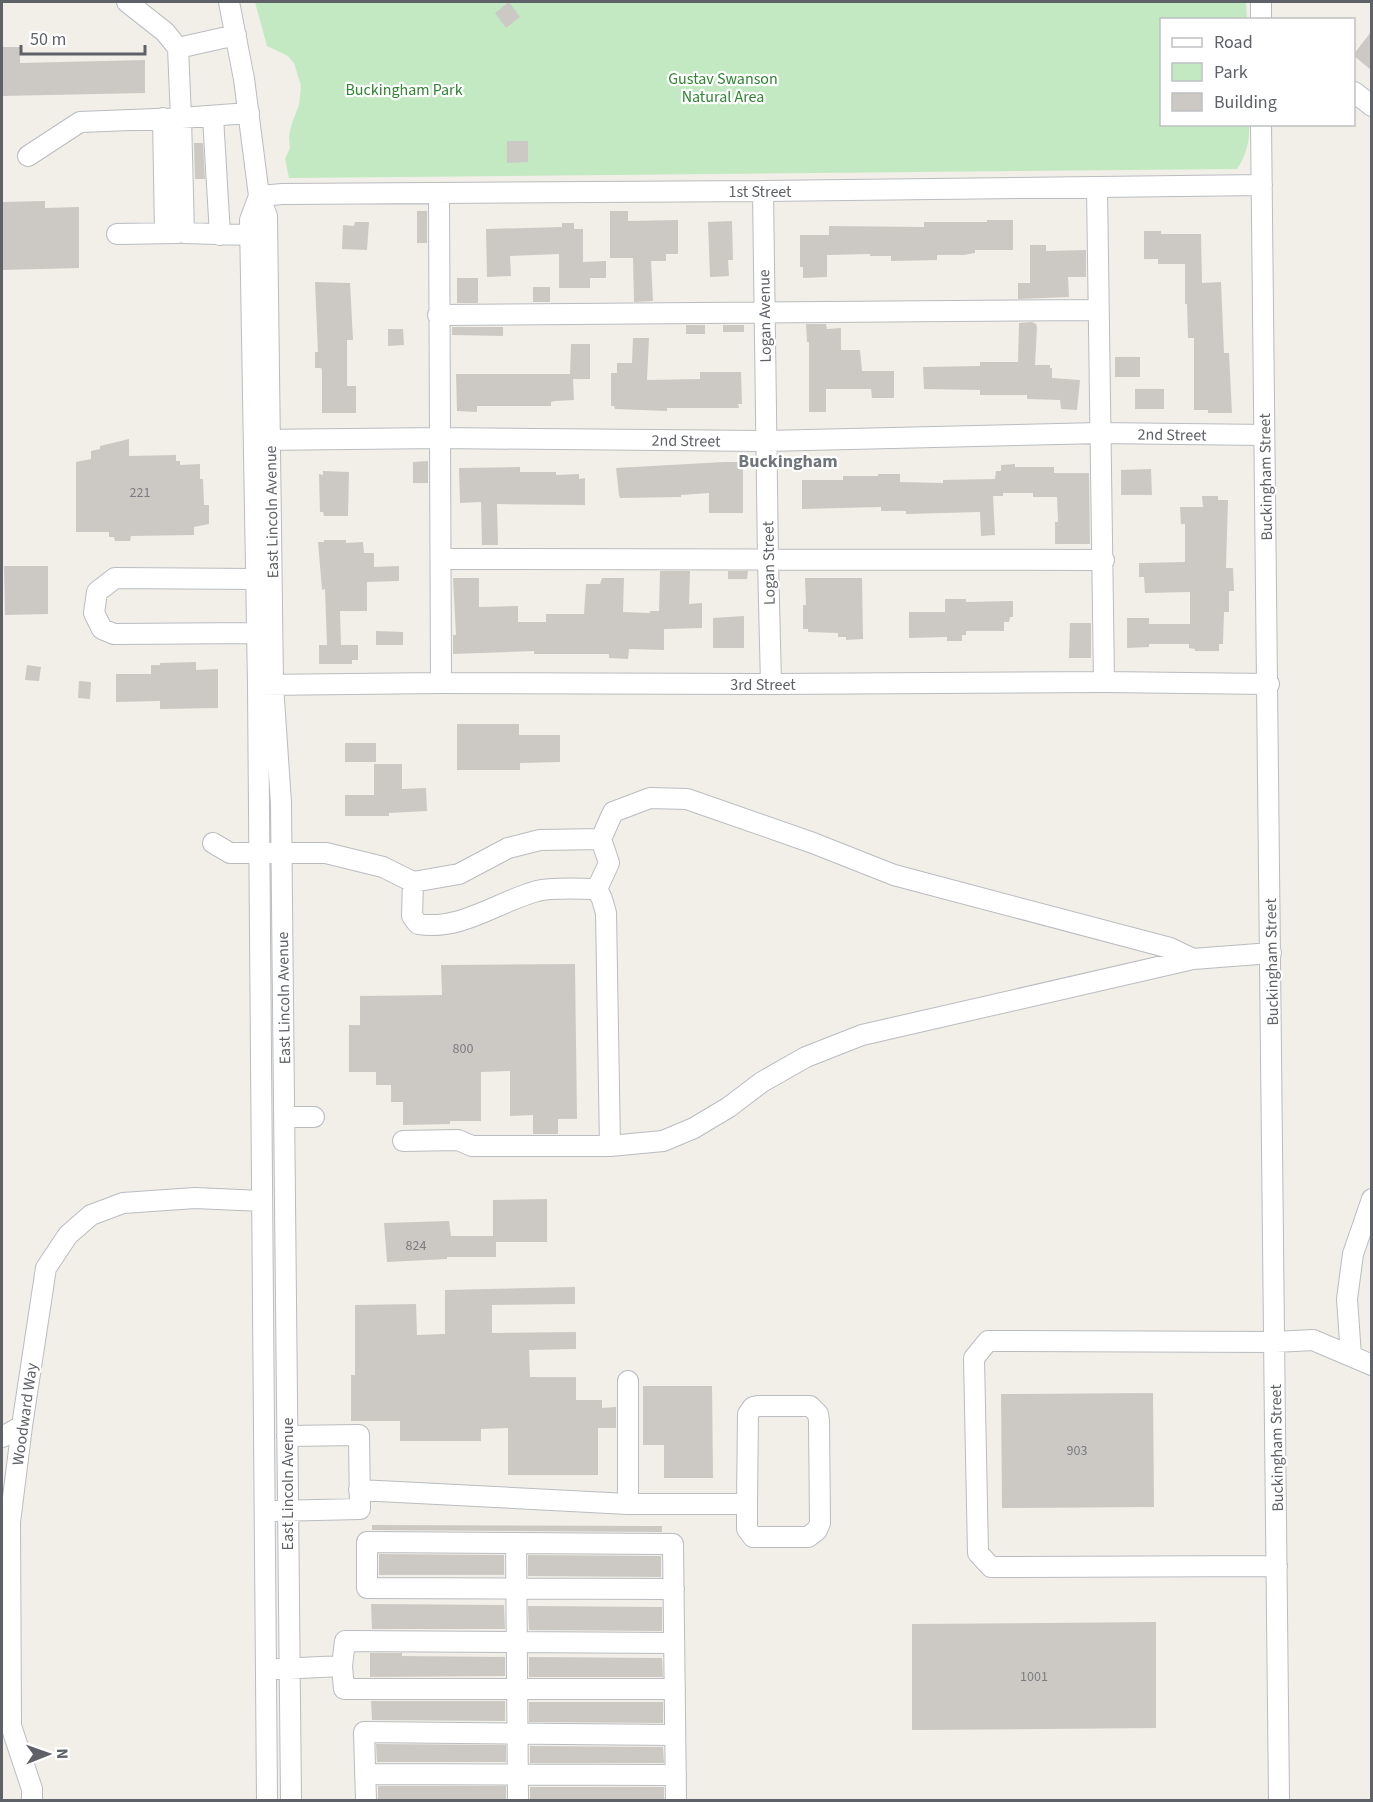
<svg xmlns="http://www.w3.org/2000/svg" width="1373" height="1802" font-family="'Source Sans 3',sans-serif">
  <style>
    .green { fill: #c3e9c2 }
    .building { fill: #ccc9c4 }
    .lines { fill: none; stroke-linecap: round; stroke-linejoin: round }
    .minor-casing { stroke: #b9bcc1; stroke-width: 22 }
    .minor { stroke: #fff; stroke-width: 20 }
    .labels { text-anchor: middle; stroke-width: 4.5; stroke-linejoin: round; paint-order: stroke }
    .number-label { font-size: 14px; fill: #7a7c7f }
    .park-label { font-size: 16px; fill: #308432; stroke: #fff }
    .street-label { font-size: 16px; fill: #5e6268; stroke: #fff }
    .neighbourhood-label { font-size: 18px; font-weight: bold; fill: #6f757a; stroke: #fff }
  </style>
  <rect width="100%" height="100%" fill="#f1efe7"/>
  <path class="green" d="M255,2H1246L1247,19L1162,20V124L1249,125C1250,141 1246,156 1237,169L289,178L285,159L290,148L289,136L292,123L299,105L301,86L294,63L288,56L267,46Z"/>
  <path class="building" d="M509,2L520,17L506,28L495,13Z
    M1371,32V70L1353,55Z
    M2,47H20V63L145,60V93L2,96Z
    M507,141H528V162L507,163Z
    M194,143H203L205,179H195Z
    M45,201V208L79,207V268L2,270V202Z
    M417,211H427V243H417Z
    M610,211H628V221L678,220V254H666V261H651L653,301L634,302L633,258H610Z
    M987,220H1013V250H975V253L964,255H937V260L891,261V256H870V254L827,255V277L803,278V267H800V235H829V226L924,227V222H987Z
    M732,221L733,260H728L729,276L710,277L708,222Z
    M355,222H369L367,250L342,249L343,225L354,226Z
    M562,223H574V229H583V262L606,261V278H590V288H559V254L510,256L511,276L487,277L486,229L562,227Z
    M1144,231H1161V234H1201L1202,283L1221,282L1224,353H1229L1232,413H1208V410H1194V338H1188L1187,304H1185V264H1158V259H1144Z
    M1030,245H1046V251L1086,250V277H1068L1069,297L1018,299V283H1030Z
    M457,278H478V303H457Z
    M315,282L350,283L353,340H347V386H356V413H322V370L321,368H315V352H318Z
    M533,287H550V302H533Z
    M1032,322L1036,324L1037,327L1035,365H1050V368H1052V378L1080,380L1077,410L1061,409L1060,400L1027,399V395H980V390L924,389L923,367L980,366V362H1018L1019,323Z
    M806,324H826L827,329L841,328V350H860L862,371H894V398H872L871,389H826V412H809V342H807Z
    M686,325H705V334H686Z
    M723,325H744V332H723Z
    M452,327H503V336L452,335Z
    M388,329H403L404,345L388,346Z
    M633,338H649L647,380L700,379V372H741L742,404H738L739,408H667V411L615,409L614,406H611V373H617V363H632Z
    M571,344H590V379H573L574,400L555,401L551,402V406H477V412L457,411L456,374H570Z
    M1115,357H1140V377H1115Z
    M1135,389H1164V409H1135Z
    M129,439V456L176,455V461H180V465L200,464V479H203L204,505H209V524L194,527V535L131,536L130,541H115L114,537H109V532H76V462L91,459V451L100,449V446Z
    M428,461V483H413V462Z
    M724,462H743V513H709V493L681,495V497L620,498L619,495L616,468Z
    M1015,464V467H1054V473H1089L1090,544H1055V522H1058L1057,497H1033V493H1003V496H993L995,535L981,536L980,512L906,514V511H881V507L802,509V480H843V476H878V474H900V482L943,483V480L995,479L996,471H1001V465Z
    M520,467V472H556V475L579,474V479L585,478V505L497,504L498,545H482L481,502L460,503L459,468Z
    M1151,469L1152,495H1121V470Z
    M323,471L349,472L348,516H324L323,512H320L319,474L323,475Z
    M1202,496H1218V500H1228L1226,568H1233L1234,591H1229V612H1224L1223,644H1219V651H1195V649L1189,648V644H1149V647L1127,648V618H1149V624H1190V592L1145,593L1144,577H1139V563L1185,562V524H1181L1180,507H1203Z
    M324,540H346V543L363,542L364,553H374V567L399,566V581L367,582V611H340L341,645H358V660H352V664H319V645H327L325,589L322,590L318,542H324Z
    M4,566H48V614L5,615Z
    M660,571H690L689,604L702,603V628L664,629V650L629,649L628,659L609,658V654H534V651L453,654V635H456L453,578H479V607L518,606V622H546V614H584L586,584H600L602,578H624L623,612L650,613V611H659Z
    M728,571H748L747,579H728Z
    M805,578H862L863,639L846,640V637H838V633L808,632V629H803V605H806Z
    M945,599H966V602L1013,601V617H1010L1009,622H1004V631H966V635H962V641H947V637L909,638V612H945Z
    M744,616V648H713V618Z
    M1070,623H1091V658H1069Z
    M376,631L403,632V645H376Z
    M196,662V670L218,669V708L160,709V701L116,702V674H151V665H160V663Z
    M27,665L41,667L39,681L25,680Z
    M79,681L91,682L90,699L78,698Z
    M457,724H519V735H560V762L520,763V770H457Z
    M345,743H376V762H345Z
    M374,764H402V789L426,788L427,811L389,813V816H345V795H374Z
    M575,964L577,1119H558V1134H533V1115L510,1116V1071L481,1072V1121H450V1124L403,1125V1102H391V1085H376V1072H349V1025H360V996L442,995L441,965Z
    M547,1199V1242H496V1257H447V1259L387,1262L384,1223L449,1221L451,1236H493V1200Z
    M575,1287V1304L492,1305V1333L576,1332V1349L529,1350L530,1377H576V1400H602V1408L616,1407V1428H598V1475H508V1428L481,1429V1441H400V1421H351V1375H355V1305L416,1304L417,1335L445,1334V1290Z
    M643,1386H712L713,1478H664V1445H643Z
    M1153,1393L1154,1507L1002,1508L1001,1394Z
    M372,1525L648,1526H662V1532L372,1530Z
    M379,1554L504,1555V1575H379Z
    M528,1555L661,1556V1577L528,1576Z
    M371,1604L504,1605L505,1629H372Z
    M528,1606L662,1607V1631L529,1630Z
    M1156,1622V1728L912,1730V1624Z
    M370,1653H402V1656L505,1657V1676L370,1677Z
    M529,1657L662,1658L663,1677H529Z
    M371,1701H505V1721L372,1720Z
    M529,1702H663V1723L529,1722Z
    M376,1744L506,1745V1762H377Z
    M530,1746L663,1747L664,1763H530Z
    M378,1786H506V1800H378Z
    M530,1787H664V1800H530Z"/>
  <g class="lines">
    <defs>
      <path id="minor" d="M127,2L165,32L178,48
        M229,2L244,79L259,196L267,216L273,685L281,803L291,1800
        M1261,2V20
        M1354,92L1372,106
        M249,113L181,118L184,233L251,235
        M213,117L220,235
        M163,118L165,233
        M1261,124L1279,1800
        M28,156L80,122L181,118L178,48L236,35
        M1097,187L1104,682
        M763,191L768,560L771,684
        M439,193L441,683
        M259,196L250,220L258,685L267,1800
        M259,196L283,194L763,191L1262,185
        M117,234L178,233
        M438,315L1098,310
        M258,440L440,438L766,441L1100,433L1264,435
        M441,559L1104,560
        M268,633L114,634L102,629L94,613L97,592L115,578L269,579
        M261,685L441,683L771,684L1104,682L1269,684
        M601,839L613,812L650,798L687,799L813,843L894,875L1170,948L1193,959
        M213,843L230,853H326L383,867L413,882L459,874L508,848L540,840L601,839L609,863L597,889C579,889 553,887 537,891C497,902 461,931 418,924L412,916L413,882
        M597,889L602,899L606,913L610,1146
        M284,1117H314
        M403,1141L458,1140L472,1146H610L663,1141L694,1128L729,1107L762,1082L806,1057L862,1035L1193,959L1271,953
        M1351,1356L1347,1299L1353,1254L1372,1199
        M2,1437L22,1426
        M359,1490L628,1504H747L748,1414L753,1407L758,1406H810L818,1414L819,1421L820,1523L817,1530L808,1537H753L747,1529V1504
        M628,1504V1381
        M274,1511L360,1509L359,1435L287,1436
        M516,1543L518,1800
        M1277,1566L991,1567L978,1553L974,1358L988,1341L1275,1342L1313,1340L1372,1365
        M674,1589L367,1588V1542L673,1544L676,1800
        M674,1643L345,1641L342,1666L344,1689H675
        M278,1669L342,1666
        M365,1774L676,1775
        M32,1800V1789L11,1726L10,1522L22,1426L46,1268L68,1235L91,1215L123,1203L195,1198L261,1201
        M366,1800L364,1732L675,1735"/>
    </defs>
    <use href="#minor" class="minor-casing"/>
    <use href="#minor" class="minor"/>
  </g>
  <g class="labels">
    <g class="number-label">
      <text x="140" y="497">221</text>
      <text x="463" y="1053">800</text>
      <text x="416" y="1250">824</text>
      <text x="1077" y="1455">903</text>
      <text x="1034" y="1681">1001</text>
    </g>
    <g class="park-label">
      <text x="723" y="84">Gustav Swanson<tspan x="723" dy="18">Natural Area</tspan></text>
      <text x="404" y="95">Buckingham Park</text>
    </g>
    <g class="street-label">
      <text x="760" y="197">1st Street</text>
      <text transform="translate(764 316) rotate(-91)" y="6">Logan Avenue</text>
      <text transform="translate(1172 434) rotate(1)" y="6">2nd Street</text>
      <text transform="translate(686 440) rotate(1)" y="6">2nd Street</text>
      <text transform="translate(1265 477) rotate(-91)" y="6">Buckingham Street</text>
      <text transform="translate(271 512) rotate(-91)" y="6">East Lincoln Avenue</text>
      <text transform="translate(768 563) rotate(-91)" y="6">Logan Street</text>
      <text x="763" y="690">3rd Street</text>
      <text transform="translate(1271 962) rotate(-91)" y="6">Buckingham Street</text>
      <text transform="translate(283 998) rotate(-91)" y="6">East Lincoln Avenue</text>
      <text transform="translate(24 1414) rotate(-82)" y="6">Woodward Way</text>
      <text transform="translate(1276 1448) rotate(-91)" y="6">Buckingham Street</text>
      <text transform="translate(287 1484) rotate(-90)" y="6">East Lincoln Avenue</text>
    </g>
    <g class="neighbourhood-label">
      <text x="788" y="467">Buckingham</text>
    </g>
  </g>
  <rect width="1373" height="1802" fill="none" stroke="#5e6268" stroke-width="6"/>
  <rect x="1160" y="18" width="195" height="108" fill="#ffffff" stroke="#bfc0c3" stroke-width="1.5"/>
  <rect x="1172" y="38" width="30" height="9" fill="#ffffff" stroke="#bfc0c3" stroke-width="1.5"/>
  <text x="1214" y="48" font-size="18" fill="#5e6268">Road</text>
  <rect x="1172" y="63" width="30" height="18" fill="#c3e9c2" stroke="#bfc0c3" stroke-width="1.5"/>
  <text x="1214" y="78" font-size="18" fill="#5e6268">Park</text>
  <rect x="1172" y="93" width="30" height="18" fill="#ccc9c4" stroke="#bfc0c3" stroke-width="1.5"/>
  <text x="1214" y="108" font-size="18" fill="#5e6268">Building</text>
  <g transform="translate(48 1754) rotate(89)" stroke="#ffffff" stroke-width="4.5" paint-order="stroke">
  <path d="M0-4.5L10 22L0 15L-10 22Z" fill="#5e6268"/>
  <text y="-9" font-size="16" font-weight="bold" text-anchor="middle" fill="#5e6268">N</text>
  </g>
  <path d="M21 45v9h124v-9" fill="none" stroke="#5e6268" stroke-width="3"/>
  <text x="30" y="45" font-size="18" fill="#5e6268" stroke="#ffffff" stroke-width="4.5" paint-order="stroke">50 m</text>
</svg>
